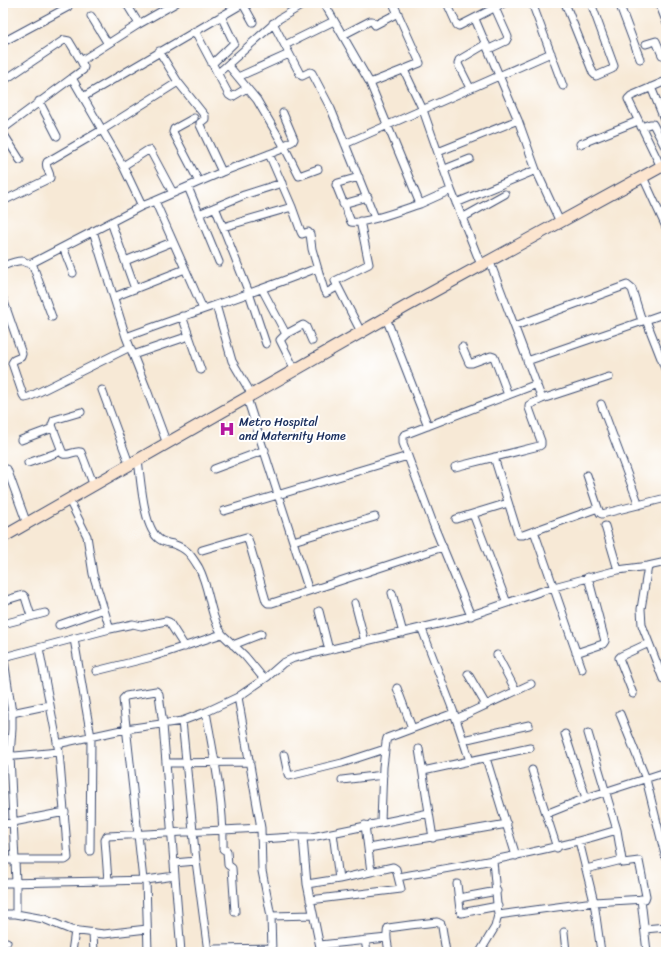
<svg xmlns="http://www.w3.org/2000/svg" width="669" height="955" font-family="Sriracha,sans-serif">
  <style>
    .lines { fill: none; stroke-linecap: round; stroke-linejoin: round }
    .street-casing { stroke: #3c4b70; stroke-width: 9 }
    .secondary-casing { stroke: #3c4b70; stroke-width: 13 }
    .street { stroke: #fff; stroke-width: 7 }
    .secondary { stroke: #fce5cf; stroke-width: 11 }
    .labels { text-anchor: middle; stroke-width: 4; stroke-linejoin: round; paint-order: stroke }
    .poi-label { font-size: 12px; fill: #1b2f5e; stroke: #fff; text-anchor: start }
  </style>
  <rect width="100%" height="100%" fill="#fff"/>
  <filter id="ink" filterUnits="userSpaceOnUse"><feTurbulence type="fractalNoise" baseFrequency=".025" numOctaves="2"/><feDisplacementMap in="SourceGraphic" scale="8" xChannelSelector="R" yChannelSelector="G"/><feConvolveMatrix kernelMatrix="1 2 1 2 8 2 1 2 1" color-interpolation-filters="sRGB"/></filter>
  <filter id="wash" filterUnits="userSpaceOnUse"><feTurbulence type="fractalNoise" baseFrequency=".012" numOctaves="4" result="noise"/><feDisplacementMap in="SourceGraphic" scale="16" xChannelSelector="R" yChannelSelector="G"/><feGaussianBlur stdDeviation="0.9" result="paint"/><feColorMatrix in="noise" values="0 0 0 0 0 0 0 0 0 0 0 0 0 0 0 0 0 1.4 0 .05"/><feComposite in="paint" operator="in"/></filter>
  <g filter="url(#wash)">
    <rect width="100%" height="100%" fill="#f7e9d6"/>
  </g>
  <g filter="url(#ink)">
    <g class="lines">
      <defs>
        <path id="street" d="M324,3L370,83L420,204L451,190L481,265
          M447,3L457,25L459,26L504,3
          M532,3L563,86
          M565,3L593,73L596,76L612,69L614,66L591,3
          M619,3L640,59
          M659,3L666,21
          M243,4L253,22
          M91,16L108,44
          M475,19L518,120L536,170L560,222
          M273,23L300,74L302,76L310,72L312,73L331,109L375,218
          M139,24L176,3
          M195,31L229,95L232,97L247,88
          M343,35L370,21H372L375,25L398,13
          M3,42L68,7L65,3
          M646,44L656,41L662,55L666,56
          M285,45L334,21
          M489,49L506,41L508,37L495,8
          M159,51L178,82L205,116V119L200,123V125L222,172
          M212,64L234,43L221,16
          M228,65L257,100L285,148L299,176L318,169
          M404,70L423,110L451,190
          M217,74L279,19L306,3
          M238,77L289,54
          M72,78L83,70L84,67L81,61L139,24L126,3
          M3,81L64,40L69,41L81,61
          M370,83L420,63L393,3
          M651,87L666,124
          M470,88L458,64L459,60L486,44
          M83,97L244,3
          M39,101L57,136
          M283,113L294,139L293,141L283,146
          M194,118L174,129L173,132L199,182
          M641,127L650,124H653L666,149
          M3,129L72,78L123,166L142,206L155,201L203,309
          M3,133L20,160
          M345,144L551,53
          M580,144L638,121
          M438,152L518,120
          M269,154L292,207L301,232L302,234L308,232L310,234L312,249L324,290L326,293L337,287
          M123,166L148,150H150L173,193
          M661,167L628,99L631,96L666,81
          M445,169L470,159
          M359,177L338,183L336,185L351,222C366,224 404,209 420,204
          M643,177L666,227
          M188,187L219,262
          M3,201L50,178C51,172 44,167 47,162L102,130L178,82
          M155,201L222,172L285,148
          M456,203L536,170
          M343,204L368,197
          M215,207L249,293L266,344
          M199,214L244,195L282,183
          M462,218L505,194
          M360,221L369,264L335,281L361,332
          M111,222L135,289
          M223,227L292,207
          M93,231L126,337L147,390L167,444
          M63,247L73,273
          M125,261L172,242
          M490,262L542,399
          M32,263L52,317
          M3,266C8,264 17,260 23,261C27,263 27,264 32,263L142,206
          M262,289L286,334L280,340L295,370
          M114,297L185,269
          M3,299L22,354L21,357L14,360L12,363L23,395L25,398L29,397L130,347
          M216,305L232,361L252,395
          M182,316L201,370
          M386,318L428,426
          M646,320L666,371
          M515,326L627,285L632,289L642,321
          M286,334L303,325L306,327L312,341
          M126,337C190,313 254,293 317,268
          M462,347L469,363H472L491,356L494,357L508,395
          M133,355L189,336
          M527,361L666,313
          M102,390L130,466
          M247,398L309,591L443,547
          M601,404L639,505
          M81,412L54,420L52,425L63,454C69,456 75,450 81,452L94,486
          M21,440L53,428
          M494,457L518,534L519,535H523L534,531
          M138,460C141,480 143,527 159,539C163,542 168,543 173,544C188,549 191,555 199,568C210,589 209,614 222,634L245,656L264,679
          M28,463L62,451
          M455,467L539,446L541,445V441L529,408V405L542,399L609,377
          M7,469L27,524
          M214,469L265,450
          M587,475L598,508L600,513L602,514L666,498
          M69,500L87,536L93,574L110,629
          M224,511L408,456
          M473,514L507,603
          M456,519L508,503
          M605,526L618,570
          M293,541L375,517
          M202,550L246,537L248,539L266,601L268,603H272L309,591
          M648,566L641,609L642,625L663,679
          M392,593L403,633
          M3,601L23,595L25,597L31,616
          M355,603L365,642
          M319,611L329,650
          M471,616L434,526L403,443V437L404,435L537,384
          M3,624L45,613
          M59,625L104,609
          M422,629L454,713L470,761
          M74,639L91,737L90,851
          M233,645L261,634
          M3,653L12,713V729L10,756L16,882V914H3
          M576,653L603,644L605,641L588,577
          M497,655L516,691
          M4,657L110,629L133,624L141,626L166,621L169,622L185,647
          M582,669L534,531L598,508
          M96,671L152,657L222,634
          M468,674L486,705
          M397,688L412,728
          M633,694L619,658L621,656L649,643
          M238,697L261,828L262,871L271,916L272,952
          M206,712C214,757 224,803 223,849L227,851L228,865L232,868L235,912
          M12,713L50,705
          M620,714L646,779L666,859
          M456,719L531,684
          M182,721L196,861L208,952
          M565,734L586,798
          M463,740L529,725
          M57,744L126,729L182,721L206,712L238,697L267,677L283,663L294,658L463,618L554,587L618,570L648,566L666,562
          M419,749L433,838
          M3,754L15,756L59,752
          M284,755L288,774L289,776L342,763L385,749
          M486,758L516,856
          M166,763L250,762
          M532,770L557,848
          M423,771L530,748
          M342,780L383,775
          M546,814L586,798L666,772
          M381,822L383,767L386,742L387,738L454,713
          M3,824L65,812
          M365,825L371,872
          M333,833L339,879
          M303,838L307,884L321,952
          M261,839L293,837H312L429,813
          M579,841L594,902L601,952
          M368,848L507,824
          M3,860H65L68,858L59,752L39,648
          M174,863L196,861
          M586,869L622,860L617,830L588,733
          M398,877C472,864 546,852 617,830
          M143,880L123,699L126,696L156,691L159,694L163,725L181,952
          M146,880L148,952
          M108,881L105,840L107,836H108L261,828
          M3,883L108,881L146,880L175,876
          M307,884L339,879L393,867L396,869L401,889L310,900
          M457,884L460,910L461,913L498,906
          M459,898L497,891
          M641,899L647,952
          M16,914L44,919L71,930L104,934L147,929
          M498,915L594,902L645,899L646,896L639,861L623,863L622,860
          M271,916L313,915
          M645,929L666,927
          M564,932L566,952
          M93,933L94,952
          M365,940L367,952
          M3,943L7,942
          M320,945L387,938
          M215,949L272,948
          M72,952L75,931
          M389,952C388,945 385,935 388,928L410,925L437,922L441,924L442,927L446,952
          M480,952L495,927L498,915L493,861"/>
        <path id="secondary" d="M3,537L407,306L666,164"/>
      </defs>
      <use href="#street" class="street-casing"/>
      <use href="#secondary" class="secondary-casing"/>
      <use href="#street" class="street"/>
      <use href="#secondary" class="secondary"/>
    </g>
  </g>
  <defs>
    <symbol id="hospital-bare" viewBox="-9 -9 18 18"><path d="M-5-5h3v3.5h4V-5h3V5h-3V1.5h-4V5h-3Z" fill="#b5179e" stroke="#fff" stroke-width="2.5" paint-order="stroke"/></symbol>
  </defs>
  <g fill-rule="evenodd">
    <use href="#hospital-bare" x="216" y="418" width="22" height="22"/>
  </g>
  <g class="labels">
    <g class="poi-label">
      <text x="239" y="426">Metro Hospital<tspan x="239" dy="14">and Maternity Home</tspan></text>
    </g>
  </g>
  <rect width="669" height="955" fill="none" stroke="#fff" stroke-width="16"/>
</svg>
